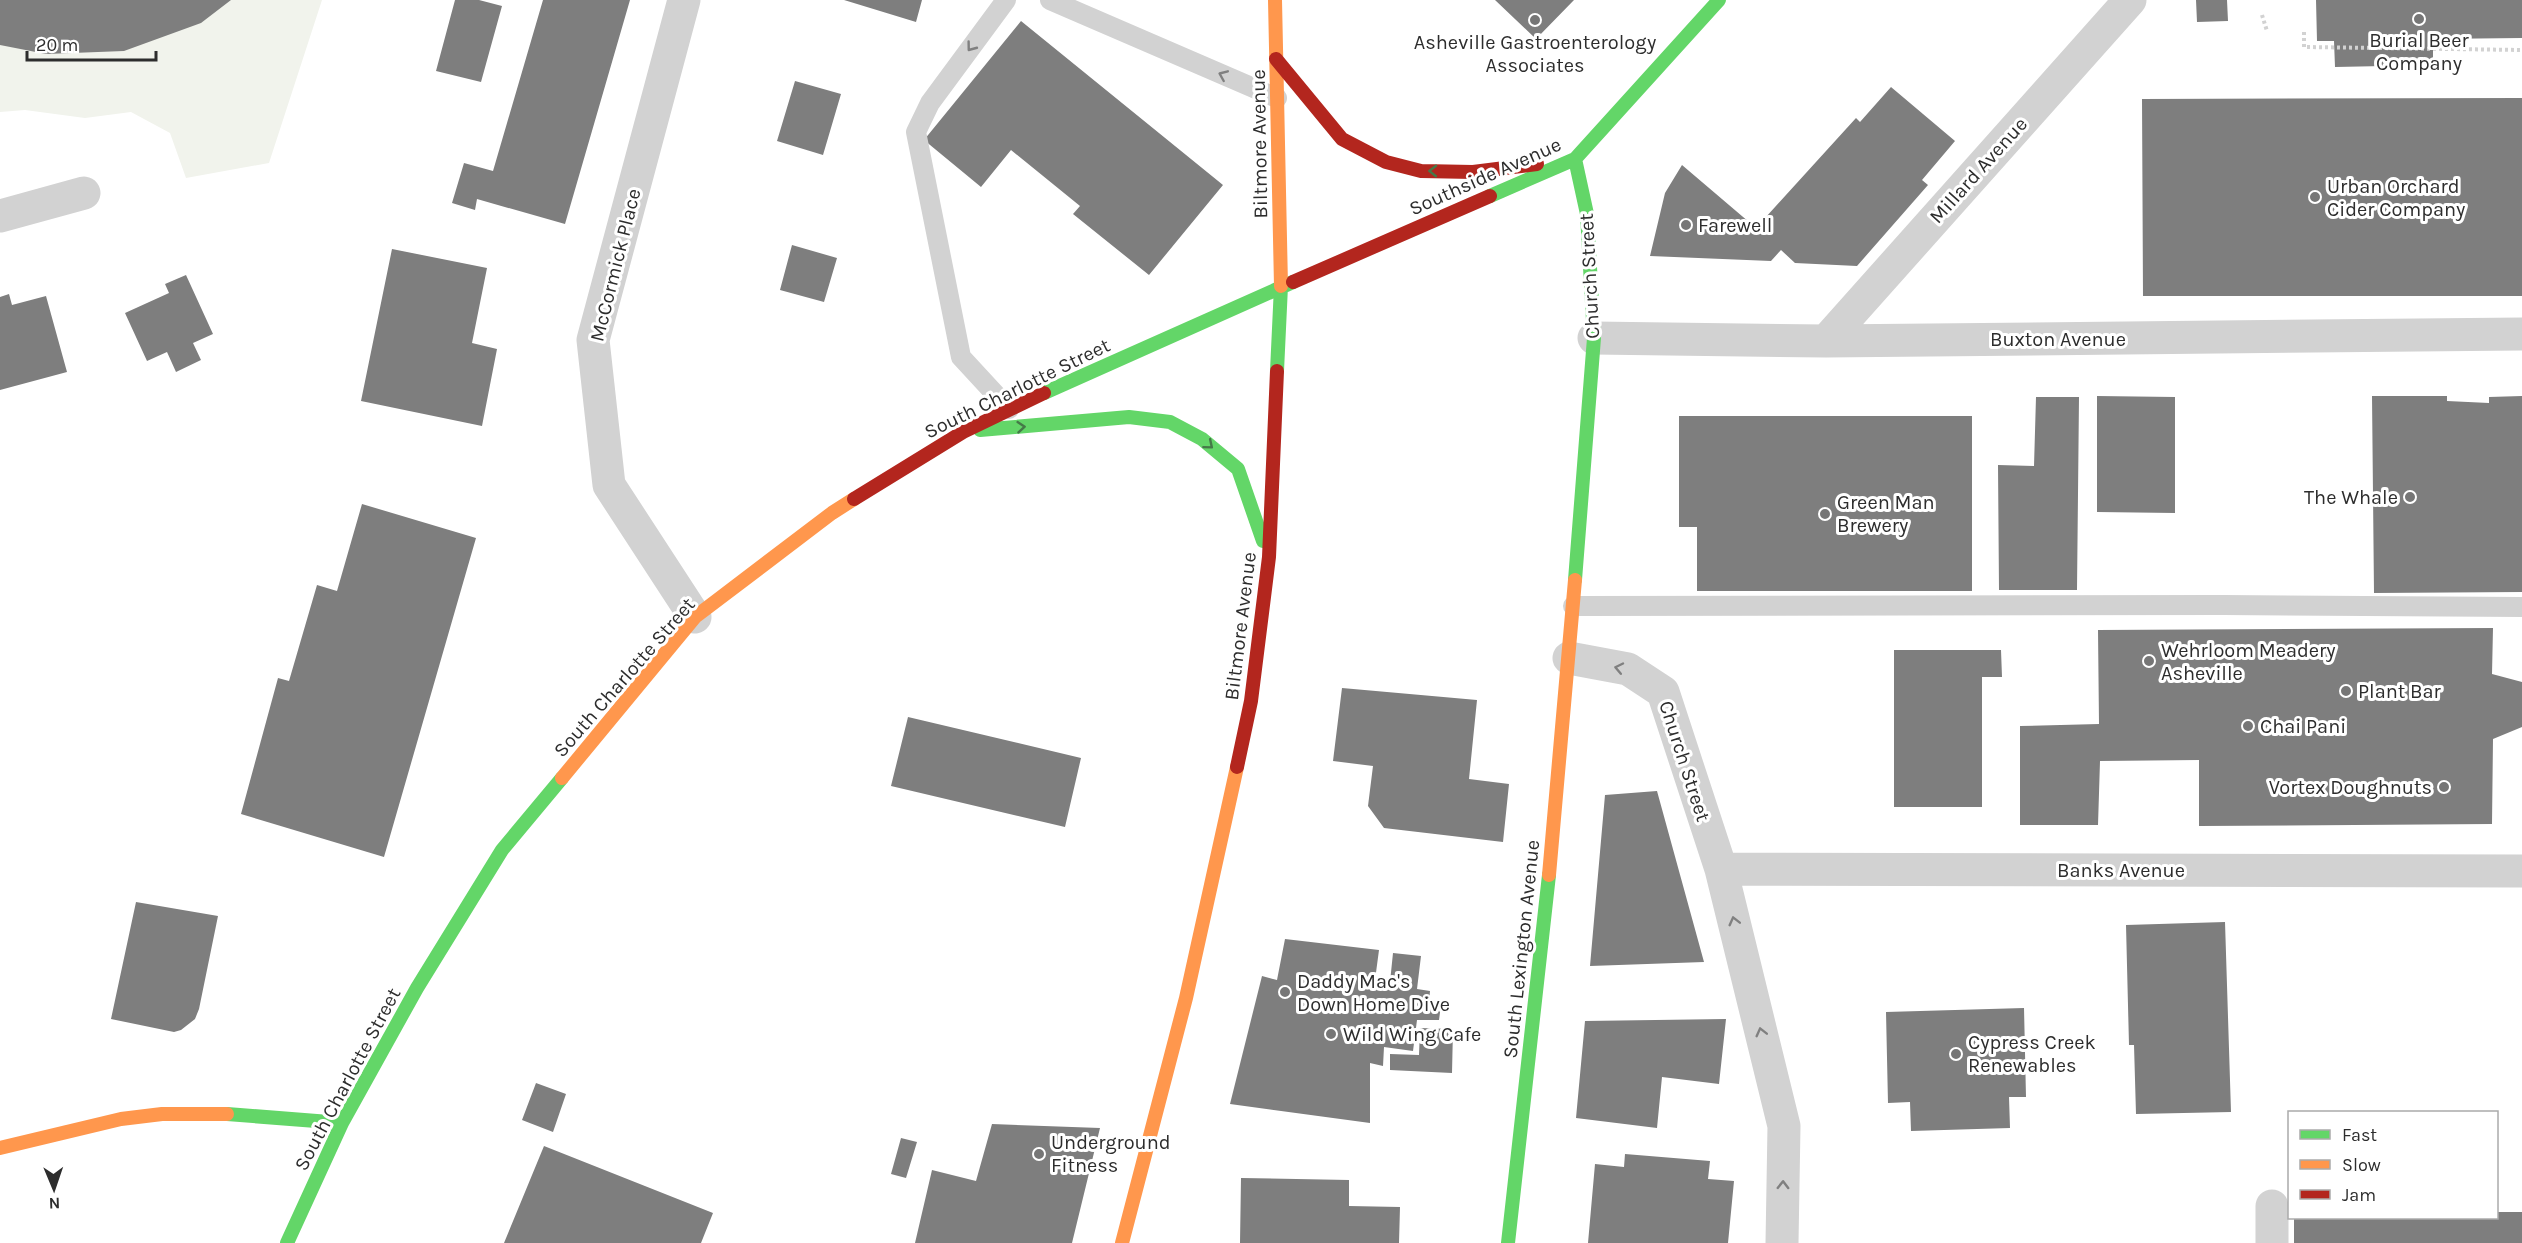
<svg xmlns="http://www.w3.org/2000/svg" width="2522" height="1243" font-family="Karla,sans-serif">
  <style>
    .green { fill: #f1f3ec }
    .building { fill: #7e7e7e }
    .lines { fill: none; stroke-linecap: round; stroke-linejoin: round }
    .path { stroke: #d2d2d2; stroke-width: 4; stroke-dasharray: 3 3; stroke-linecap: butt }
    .lane { stroke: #d2d2d2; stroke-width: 20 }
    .street { stroke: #d2d2d2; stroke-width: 33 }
    .fast { stroke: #63d668; stroke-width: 14 }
    .slow { stroke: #ff974d; stroke-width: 14 }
    .jam { stroke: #b3261e; stroke-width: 14 }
    .oneway { stroke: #808080 }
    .oneway2 { stroke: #457948 }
    .poi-dot { fill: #767676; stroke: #fff; stroke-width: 2 }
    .labels { text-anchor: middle; stroke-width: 6; stroke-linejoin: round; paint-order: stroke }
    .poi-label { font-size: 20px; fill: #2d2d2d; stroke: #fff; text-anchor: start }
    .street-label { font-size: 20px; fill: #2d2d2d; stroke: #fff }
  </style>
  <rect width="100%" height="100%" fill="#fff"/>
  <path class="green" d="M0,0H322L269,163L186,178L170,133L131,112L85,118L25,110L0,112Z"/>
  <path class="building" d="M0,0H231L201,23L124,51L46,54L0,45Z
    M455,0H479L502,6L481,82L436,71Z
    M543,0H630L565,224L477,199L475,210L452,203L464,163L493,171Z
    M844,0H922L916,22Z
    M1495,0H1574L1536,39Z
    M2196,0H2227L2228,21L2197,22Z
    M2316,0H2522V38L2433,39V65L2335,67L2334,41H2317Z
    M1021,21L1223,185L1149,275L1073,214L1080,206L1011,150L981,187L924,140Z
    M795,81L841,94L823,155L777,141Z
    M1891,87L1955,141L1922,180L1928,185L1857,266L1795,263L1781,250L1771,261L1650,256L1665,193L1682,165L1756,228L1856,118L1860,122Z
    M2522,98V296H2143L2142,99Z
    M792,245L837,258L824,302L780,290Z
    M392,249L487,268L472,343L497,349L482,426L361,401Z
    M186,275L213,334L193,343L201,360L176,372L167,352L147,361L125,313L169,293L165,284Z
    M9,294L12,305L46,296L67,372L0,390V297Z
    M2097,396L2175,397V513L2097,512Z
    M2372,396H2447V401L2489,403V397L2522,396V592L2374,593Z
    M2036,397H2079L2077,590H1999L1998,465L2034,466Z
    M1679,416H1972V591H1697V527H1679Z
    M362,504L476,538L384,857L241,814L278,678L289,681L317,585L337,591Z
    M2493,628L2492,674L2522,682V727L2493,739L2492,824L2199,826V760L2100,761L2098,825H2020V726L2099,724L2098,630Z
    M1894,650H2001L2002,677H1982V807H1894Z
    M1342,688L1477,700L1469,779L1509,784L1503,842L1384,828L1368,806L1373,766L1333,761Z
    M908,717L1081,758L1065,827L891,786Z
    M1657,791L1704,962L1590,966L1605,795Z
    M136,902L218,916L199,1009L195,1019L181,1030L174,1032L111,1019Z
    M2225,922L2231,1112L2136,1114L2134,1045H2129L2126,925Z
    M1285,939L1379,950L1375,980L1390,982L1393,953L1421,956L1417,989L1430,991L1429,1003L1441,1005L1439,1020H1417L1413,1051L1384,1047L1383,1066L1370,1063V1123L1230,1104L1262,976L1277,980Z
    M2024,1008L2026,1097H2009L2010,1128L1911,1131L1910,1102L1888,1103L1886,1012Z
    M1726,1019L1719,1084L1662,1077L1657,1128L1576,1118L1585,1021Z
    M1420,1028L1453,1029L1452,1073L1390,1070V1054L1419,1055Z
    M536,1083L566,1094L553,1132L522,1120Z
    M992,1124L1100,1128L1072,1243H915L932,1170L976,1181Z
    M901,1138L917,1142L906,1178L891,1174Z
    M544,1146L713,1213L701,1243H504Z
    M1625,1154L1710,1161L1708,1179L1734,1181L1728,1243H1588L1595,1164L1624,1167Z
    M1241,1178L1349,1180V1206L1400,1207L1399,1243H1240Z
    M2496,1212H2522V1243H2294V1218H2496Z"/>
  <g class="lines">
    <path class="path" d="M2262,15L2267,31
      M2304,32V47L2522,50"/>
    <path class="lane" d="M1006,0L930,103L916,132L961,357L1009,409
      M1050,0L1277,98
      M1573,606L2223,605L2522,607"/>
    <path class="street" d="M684,0L593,340L609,485L695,617
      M0,216L84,193
      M1594,338L1826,341L2522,334
      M1826,341L2130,0
      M1569,658L1628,669L1663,692L1721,869L1784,1126L1782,1243
      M1721,869L2522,871
      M2272,1206V1243"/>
    <path class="fast" d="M1490,196L1575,159L1719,0
      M1277,371L1281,286
      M1044,393L1293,282
      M980,430L1129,417L1170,422L1202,439L1238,469L1263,541
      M1575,580L1594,338L1587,214L1575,159
      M227,1114L342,1123
      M287,1243L342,1123L417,988L502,850L562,778
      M1508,1243L1549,875"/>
    <path class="slow" d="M1275,0L1281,286
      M562,778L695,617L832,513L854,499
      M1549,875L1575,580
      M0,1148L121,1119L162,1114H227
      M1122,1243L1186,998L1237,767"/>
    <path class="jam" d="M1276,59L1342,139L1386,162L1421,171L1473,172L1537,164
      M1293,282L1490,196
      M854,499L963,432L1044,393
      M1237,767L1251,701L1269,557L1277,371"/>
  </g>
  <defs><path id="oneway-chevron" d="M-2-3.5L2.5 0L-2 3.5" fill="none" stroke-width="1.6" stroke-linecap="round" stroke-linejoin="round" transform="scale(1.5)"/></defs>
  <g class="oneway">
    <use href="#oneway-chevron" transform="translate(971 47) rotate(127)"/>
    <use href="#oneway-chevron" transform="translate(1223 75) rotate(-157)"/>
    <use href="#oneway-chevron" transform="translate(1619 668) rotate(-168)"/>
    <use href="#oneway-chevron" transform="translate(1734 921) rotate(-104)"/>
    <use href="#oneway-chevron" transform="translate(1761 1032) rotate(-104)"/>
    <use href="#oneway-chevron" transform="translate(1783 1185) rotate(-89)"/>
  </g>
  <g class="oneway2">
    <use href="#oneway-chevron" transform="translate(1433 171) rotate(-179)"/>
    <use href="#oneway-chevron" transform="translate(1021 427) rotate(-5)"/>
    <use href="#oneway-chevron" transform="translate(1209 445) rotate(40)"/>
  </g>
  <g class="poi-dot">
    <circle cx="2419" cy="19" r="6"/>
    <circle cx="1535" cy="20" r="6"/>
    <circle cx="2315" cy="197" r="6"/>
    <circle cx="1686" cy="225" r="6"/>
    <circle cx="2410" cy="497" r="6"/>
    <circle cx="1825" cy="514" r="6"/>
    <circle cx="2149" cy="661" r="6"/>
    <circle cx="2346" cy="691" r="6"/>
    <circle cx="2248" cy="726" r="6"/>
    <circle cx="2444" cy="787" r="6"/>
    <circle cx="1285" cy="992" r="6"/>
    <circle cx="1331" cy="1034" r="6"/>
    <circle cx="1956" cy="1054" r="6"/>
    <circle cx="1039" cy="1154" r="6"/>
  </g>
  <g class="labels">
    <g class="poi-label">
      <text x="2419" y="47" text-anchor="middle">Burial Beer<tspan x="2419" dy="23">Company</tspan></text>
      <text x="1535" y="49" text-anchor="middle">Asheville Gastroenterology<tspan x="1535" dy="23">Associates</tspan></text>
      <text x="2327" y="193">Urban Orchard<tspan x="2327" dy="23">Cider Company</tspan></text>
      <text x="1698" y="232">Farewell</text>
      <text x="2398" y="504" text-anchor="end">The Whale</text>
      <text x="1837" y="509">Green Man<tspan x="1837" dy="23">Brewery</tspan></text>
      <text x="2161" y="657">Wehrloom Meadery<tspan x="2161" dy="23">Asheville</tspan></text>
      <text x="2358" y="698">Plant Bar</text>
      <text x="2260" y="733">Chai Pani</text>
      <text x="2432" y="794" text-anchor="end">Vortex Doughnuts</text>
      <text x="1297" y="988">Daddy Mac's<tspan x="1297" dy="23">Down Home Dive</tspan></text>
      <text x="1343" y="1041">Wild Wing Cafe</text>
      <text x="1968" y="1049">Cypress Creek<tspan x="1968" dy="23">Renewables</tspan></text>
      <text x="1051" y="1149">Underground<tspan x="1051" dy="23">Fitness</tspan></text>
    </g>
    <g class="street-label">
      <text transform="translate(1259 144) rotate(-91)" y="7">Biltmore Avenue</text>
      <text transform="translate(1978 170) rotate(-48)" y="7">Millard Avenue</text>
      <text transform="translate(1485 176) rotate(-24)" y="7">Southside Avenue</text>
      <text transform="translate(615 265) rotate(-76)" y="7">McCormick Place</text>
      <text transform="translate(1589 276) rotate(-93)" y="7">Church Street</text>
      <text x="2058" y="346">Buxton Avenue</text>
      <text transform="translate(1017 388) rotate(-26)" y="7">South Charlotte Street</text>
      <text transform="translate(1240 626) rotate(-83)" y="7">Biltmore Avenue</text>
      <text transform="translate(624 677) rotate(-49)" y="7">South Charlotte Street</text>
      <text transform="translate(1685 761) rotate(72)" y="7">Church Street</text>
      <text x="2121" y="877">Banks Avenue</text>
      <text transform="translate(1521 949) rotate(-84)" y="7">South Lexington Avenue</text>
      <text transform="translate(347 1079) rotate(-62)" y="7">South Charlotte Street</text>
    </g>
  </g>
  <rect x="2288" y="1111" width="210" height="108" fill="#ffffff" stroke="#ababab" stroke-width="1.5"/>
  <rect x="2300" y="1130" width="30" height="9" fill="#63d668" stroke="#ababab" stroke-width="1.5"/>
  <text x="2342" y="1141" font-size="18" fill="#2d2d2d">Fast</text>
  <rect x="2300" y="1160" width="30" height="9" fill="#ff974d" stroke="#ababab" stroke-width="1.5"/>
  <text x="2342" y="1171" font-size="18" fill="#2d2d2d">Slow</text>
  <rect x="2300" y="1190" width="30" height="9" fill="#b3261e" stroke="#ababab" stroke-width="1.5"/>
  <text x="2342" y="1201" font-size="18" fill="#2d2d2d">Jam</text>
  <g transform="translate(54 1189) rotate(178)" stroke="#ffffff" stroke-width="4.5" paint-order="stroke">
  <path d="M0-4.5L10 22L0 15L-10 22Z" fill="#2d2d2d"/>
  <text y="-9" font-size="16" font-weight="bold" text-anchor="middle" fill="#2d2d2d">N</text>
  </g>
  <path d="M27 51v9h129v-9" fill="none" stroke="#2d2d2d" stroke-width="3"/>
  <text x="36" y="51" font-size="18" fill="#2d2d2d" stroke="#ffffff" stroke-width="4.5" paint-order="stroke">20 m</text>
</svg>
